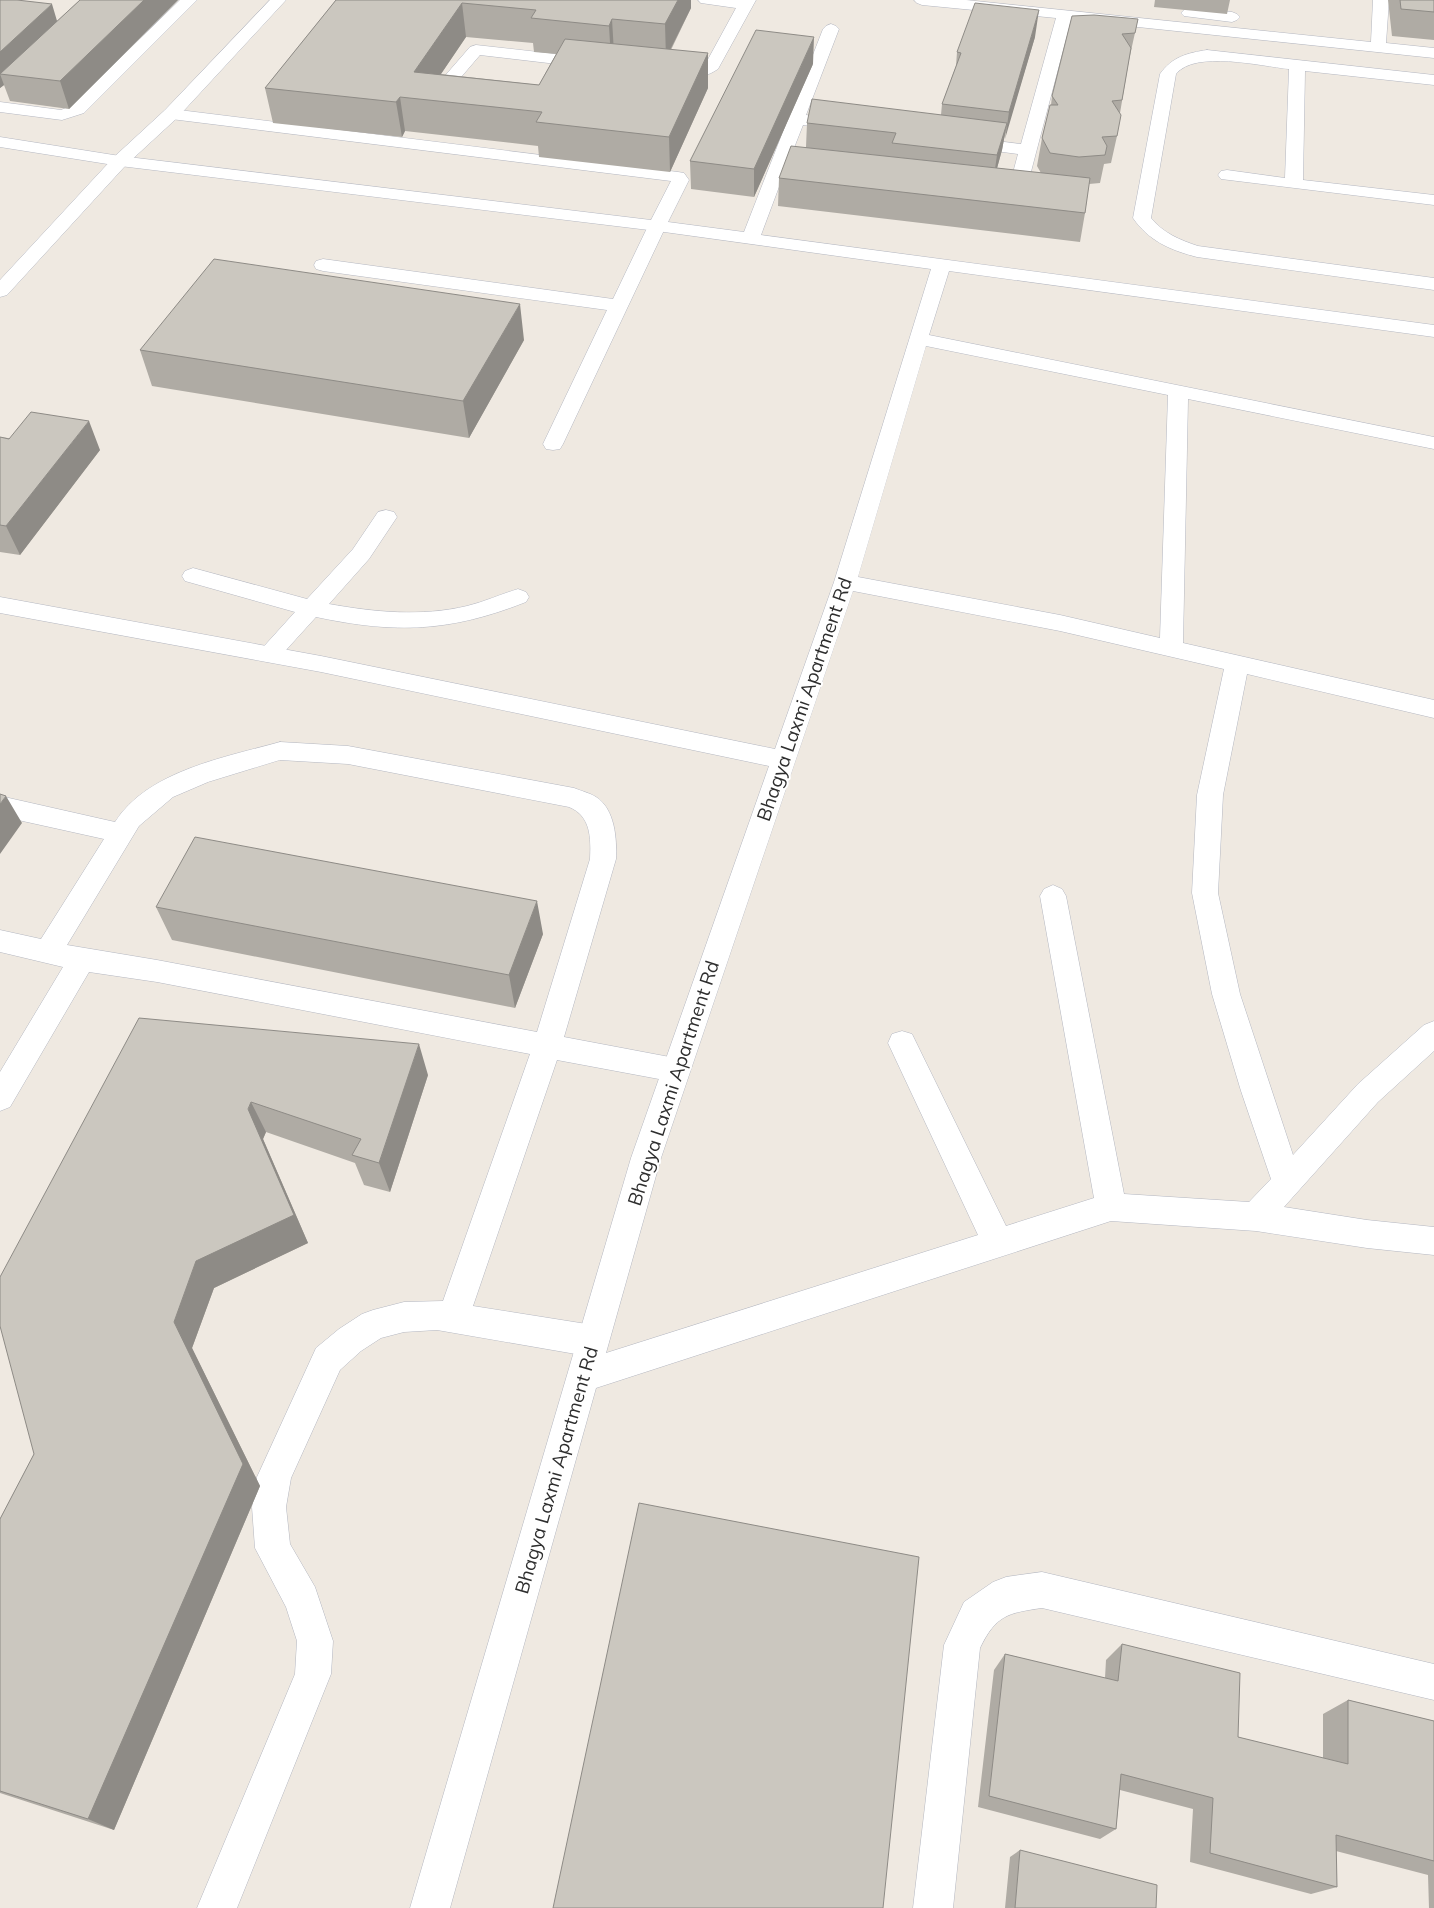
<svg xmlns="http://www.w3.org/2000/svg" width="1434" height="1908" font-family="Mulish,sans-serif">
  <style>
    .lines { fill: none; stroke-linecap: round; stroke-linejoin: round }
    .lane-casing { stroke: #b4b7c1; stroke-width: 1 }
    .street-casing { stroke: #b4b7c1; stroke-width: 1 }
    .secondary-casing { stroke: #b4b7c1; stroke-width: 1 }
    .lane { fill: #fff; fill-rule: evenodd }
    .street { fill: #fff; fill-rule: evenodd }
    .secondary { fill: #fff; fill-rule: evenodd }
    .wall { fill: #afaba4; fill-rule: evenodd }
    .shaded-wall { fill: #8e8b86 }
    .building { fill: #cbc7bf; stroke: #8e8b86 }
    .labels { text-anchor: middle; stroke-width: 4; stroke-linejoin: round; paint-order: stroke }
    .street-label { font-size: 19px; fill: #2e2e2e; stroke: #fff }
  </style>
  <rect width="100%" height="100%" fill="#efe9e1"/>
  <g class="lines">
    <defs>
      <path id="lane" d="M1189,8L1232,12L1237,14L1240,17L1237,20L1232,22L1184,16L1181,13L1184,10Z
        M657,221L663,222L666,226L563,444L560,449L553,450L546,449L543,444L607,310L323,271L316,269L314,265L316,261L323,259L613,299L648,226L651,222Z
        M386,510L394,512L397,517L369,559L329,604C374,612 421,617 467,606C484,602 501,594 518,589L526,592L529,597L526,602C450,632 396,634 316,617L277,660L269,662L261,660L257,654L295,612L185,581L182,576L185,571L193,568L307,599L353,549L378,512Z
        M280,742L348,746L574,788C581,791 590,793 596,797C615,809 617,839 616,859L564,1037L675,1058L685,1061L690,1070L685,1079L675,1082L557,1060L473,1306L593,1325L604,1330L609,1341L604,1352L593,1357L437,1330L404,1332L381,1338L361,1351L340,1370L291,1478L286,1507L290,1544L315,1587L333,1641L331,1674L237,1908H197L295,1674L297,1641L286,1607L255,1548L252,1507L257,1477L316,1348L339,1329L362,1314L373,1310L404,1302L443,1301L530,1054L157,982L89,972L10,1107L0,1111V1072L63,967L0,952V930L41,939L104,839L0,816V796L115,822C147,771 226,757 280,742ZM280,760L348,764L569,807C591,816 591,838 590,859L537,1032L157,960L67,945L139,826L173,797L208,782Z"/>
      <path id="street" d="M180,0H197L84,113L62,120L0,112V102L61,110L72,105Z
        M698,0H756L718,69C702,80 683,80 665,75L663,72L665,69L697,68L706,63L736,8L701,3Z
        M914,0H966L1371,42L1373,0H1389L1386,43L1434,48V58L1071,20L1028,183C1020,197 1008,198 993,195L990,191L993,187L1007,186L1010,184L1018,154L965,147L959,146L957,142L959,138L965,137L1021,144L1056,18L922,5L917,3Z
        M831,24L836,26L839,29L806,115L846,121L852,122L854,126L852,130L846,131L803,125L790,158L828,164L831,168L828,172L822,173L786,168L761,235L1434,325V337L949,271L929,335L1434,437V449L1188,399L1183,643L1434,700V718L1247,674L1223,795L1218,893L1240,994L1293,1155L1358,1084L1424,1025L1434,1021V1051L1378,1102L1284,1207L1367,1220L1434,1227V1255L1367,1248L1256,1231L1111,1221L596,1388L450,1908H410L631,1158L769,766L321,672L0,613V597L321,656L775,749L834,582L931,269L657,231L120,166L0,147V137L120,156L651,220L671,181L171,119L165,118L163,114L165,110L171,109L678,172L684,173L689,180L668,222L744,232L823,29L826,26ZM926,346L1168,395L1160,638L1060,615L858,577ZM853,591L1060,631L1224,669L1197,795L1192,893L1212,994L1241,1091L1271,1179L1249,1202L1124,1194L1066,896L1062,889L1053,885L1044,889L1040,896L1094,1198L1006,1226L912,1034L902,1031L892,1034L888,1043L978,1235L606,1353L661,1158Z
        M476,45L591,58L597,60L599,63L597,66L591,68L480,55L444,97L449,101L447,104C440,106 432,105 428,99L430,93L470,47Z
        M1207,50L1434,75V85L1305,71L1303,180L1434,195V205L1221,179L1218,175L1221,171L1227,170L1285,178L1289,69C1260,66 1195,50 1176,74L1151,218C1163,233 1180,240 1198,246L1434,278V290L1197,257C1170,250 1149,241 1133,218L1160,74C1172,57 1187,53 1207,50Z
        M1042,1572L1434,1664V1700L1042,1608C1008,1613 996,1615 980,1648L953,1908H913L944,1645L964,1602L993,1582L1006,1577Z"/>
      <path id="secondary" d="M270,0H286L177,118L126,165L7,295L0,297V280L114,157L165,110Z"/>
    </defs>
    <use href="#lane" class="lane-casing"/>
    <use href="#street" class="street-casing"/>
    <use href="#secondary" class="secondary-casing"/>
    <use href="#lane" class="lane"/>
    <use href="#street" class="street"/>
    <use href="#secondary" class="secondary"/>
  </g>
  <path class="wall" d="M0,0L57,21L80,0H178L69,109L10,101L4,85L0,88Z
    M336,0H691V8L671,50L708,53V88L670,172L539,157L538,146L405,131L402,137L273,123L265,88ZM466,37L533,43L534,52L556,54L539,85L441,74Z
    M1155,0H1230L1227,14L1154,7Z
    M1388,0H1434V40L1392,36Z
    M1138,19L1129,60L1120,113L1117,136L1111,163L1104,164L1100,183L1089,184L1085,213L1080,242L778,206L779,178L806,147L807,123L941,115L942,104L956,66L957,52L1035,37L1004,139L1002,150L997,168L1041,173L1037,166L1042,138L1051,105L1052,96Z
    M813,64L754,197L691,189L690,161Z
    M524,340L469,438L152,386L140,350Z
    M0,437L100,450L20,555L0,552Z
    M156,907L543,934L515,1008L172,940Z
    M139,1018L428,1075L390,1192L364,1185L355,1163L266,1132L263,1139L308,1243L214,1288L192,1348L260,1486L114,1830L0,1793V1519L34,1454Z
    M1122,1644L1238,1737L1323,1758V1714L1348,1700L1434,1721V1908H1429L1428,1875L1336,1851L1337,1887L1311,1894L1190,1862L1193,1809L1120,1790L1116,1829L1100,1839L978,1807L994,1670L1005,1654L1105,1678L1106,1660Z
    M1020,1850L1156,1908H1005L1010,1857Z"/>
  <path class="shaded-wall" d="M144,0H178L69,109L60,81Z
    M678,0H691V8L666,58L665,24Z
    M462,3L466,37L424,99L414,72Z
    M52,4L60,31L0,74V52Z
    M1039,10L1035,37L1005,139L1009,112Z
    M612,19L614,53L611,60L609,26Z
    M814,37L813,64L754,197V169Z
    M708,53V88L670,172L669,137Z
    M0,74L4,85L0,88Z
    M400,97L405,131L402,137L396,102Z
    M1007,123L1002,150L993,183L997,155Z
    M520,304L524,340L469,438L463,401Z
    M89,421L100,450L20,555L6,526Z
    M6,796L22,823L0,854V804Z
    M537,901L543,934L515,1008L509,975Z
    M419,1044L428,1075L390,1192L379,1163Z
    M251,1102L266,1132L263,1139L308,1243L214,1288L192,1348L260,1486L114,1830L88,1819L174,1322L196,1261Z"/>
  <path class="building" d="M0,0H17L52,4L0,52Z
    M80,0H144L60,81L0,74Z
    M336,0H678L665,24L612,19L609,26L531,18L536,10L462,3L414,72L539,85L565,39L708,53L669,137L536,122L542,112L400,97L396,102L265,88Z
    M1400,0H1434V12L1401,9Z
    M975,3L1039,10L1009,112L942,104L961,53L957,52Z
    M1094,15L1138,19L1135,33L1122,34L1131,48L1122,100L1112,101L1121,115L1117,136L1102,137L1107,146L1105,155L1079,157L1050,153L1042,138L1050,105H1058L1052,96L1072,16Z
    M756,30L814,37L754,169L690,161Z
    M812,99L1007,123L997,155L892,143L896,133L807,123Z
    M791,146L1090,178L1085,213L779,178Z
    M214,259L520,304L463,401L140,350Z
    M31,412L89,421L6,526L0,525V437L9,439Z
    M0,794L6,796L0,804Z
    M195,837L537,901L509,975L156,907Z
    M139,1018L419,1044L379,1163L352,1155L361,1139L251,1102L248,1109L294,1215L196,1261L174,1322L243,1464L88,1819L0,1791V1519L34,1454L0,1326V1277Z
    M639,1503L919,1557L883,1908H553Z
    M1122,1644L1240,1673L1238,1737L1348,1764V1700L1434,1721V1861L1336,1835L1337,1887L1210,1853L1213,1798L1121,1774L1116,1829L989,1796L1005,1654L1118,1681Z
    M1020,1850L1157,1885L1156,1908H1015Z"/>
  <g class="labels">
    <g class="street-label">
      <text transform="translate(804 699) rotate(-71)" y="7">Bhagya Laxmi Apartment Rd</text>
      <text transform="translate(673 1083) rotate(-72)" y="7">Bhagya Laxmi Apartment Rd</text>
      <text transform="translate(556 1470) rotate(-74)" y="7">Bhagya Laxmi Apartment Rd</text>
    </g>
  </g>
</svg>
